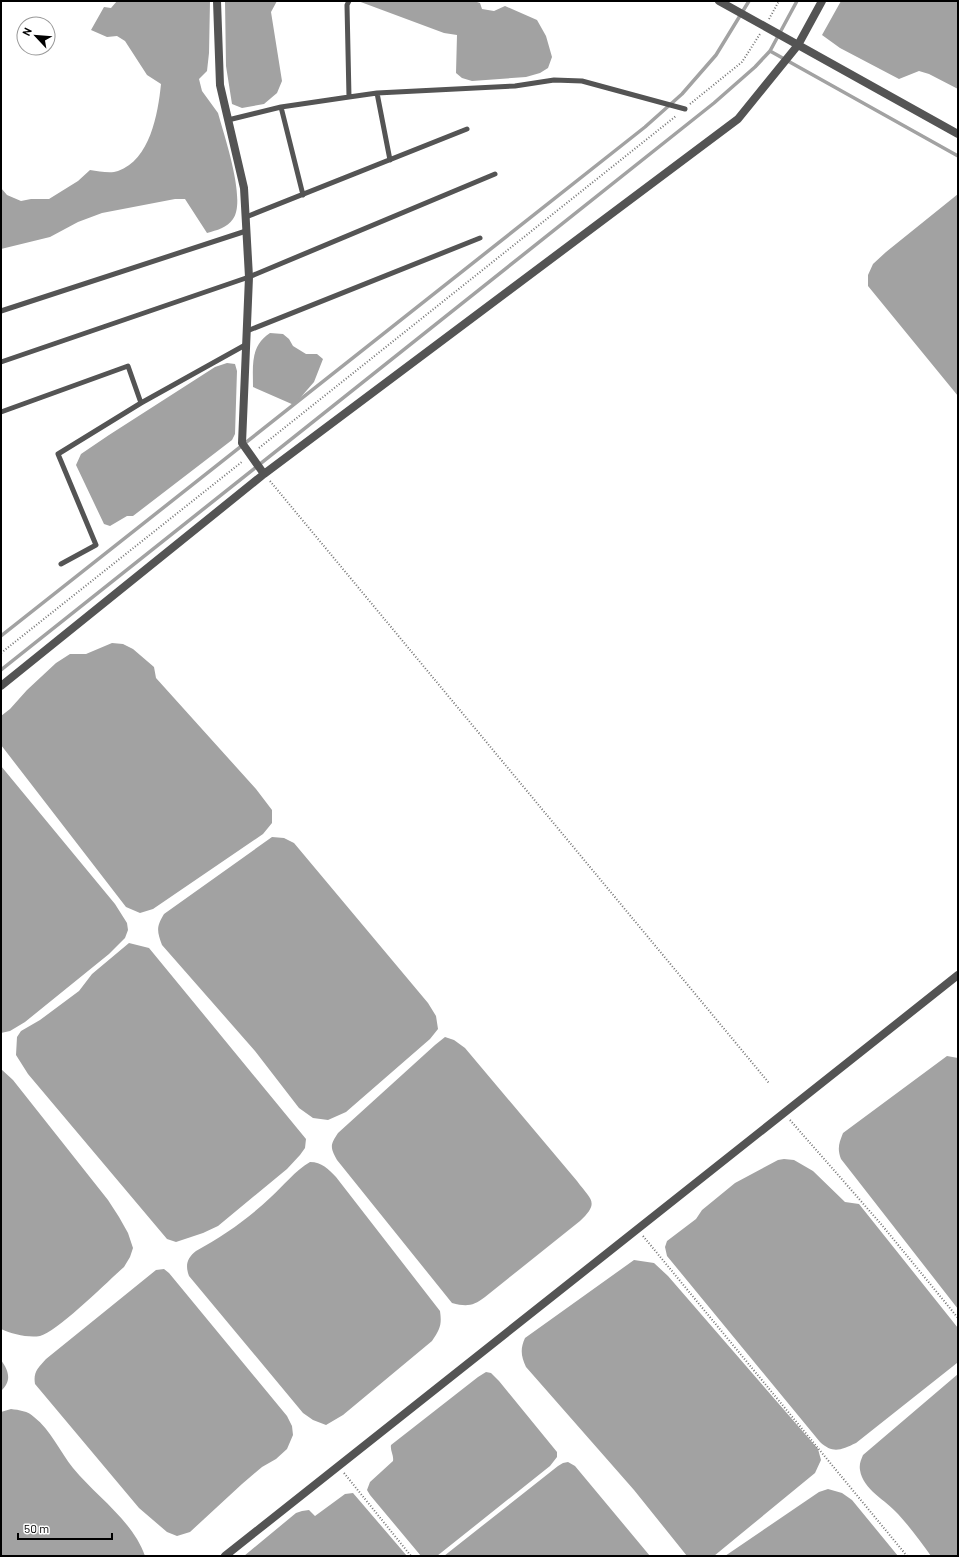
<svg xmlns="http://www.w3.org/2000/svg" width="959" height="1557" font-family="Barlow,sans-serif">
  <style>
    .water { fill: #a2a2a2 }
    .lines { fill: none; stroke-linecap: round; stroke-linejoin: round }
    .stream { stroke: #a2a2a2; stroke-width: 3.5 }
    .path { stroke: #767676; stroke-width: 2; stroke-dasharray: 1 2; stroke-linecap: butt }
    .lane { stroke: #545454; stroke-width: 5 }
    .street { stroke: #545454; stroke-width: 8 }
  </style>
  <rect width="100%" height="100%" fill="#fff"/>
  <path class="water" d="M117,1H210L209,53L207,71L199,79L202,91L218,113L220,120C226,141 246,202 233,219C227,228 217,230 207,233L185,199H175L102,213L78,222L50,237L1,249V188L7,195L21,201L31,199H49L78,181L90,170C99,171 110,174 118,171C150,160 158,114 161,84L147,75L125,41L117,36L107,37L91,30L104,7L111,8Z
    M225,1H277L271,12L282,81L277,93L264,104L242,108L232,104L226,66Z
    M358,1H474L480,3L482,9L494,11L505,6L537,20L546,36L552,57L548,68L540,73L526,77L472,81L462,78L456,73L457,35L444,33Z
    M841,1H958V89L929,74L919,71L899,79L840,48L822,35Z
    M958,194V396L868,286V275L873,264L886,252Z
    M270,333L283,334L289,339L293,346L306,354H317L323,359L314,382L294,405L253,387C253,366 250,346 270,333Z
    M227,363L235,364L237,371L235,434L232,440L133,516H127L110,526L104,524L76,465L81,454L109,435L215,367Z
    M112,643L123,644L133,649L154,667L156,678L256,789L272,810V823L263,834L153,909L140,913L126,907L1,745V716L10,709L27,690L56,663L70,654H86Z
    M1,766L115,904L127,923L128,930L125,938L109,954L25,1022L10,1031L1,1033Z
    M272,837L284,838L294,843L428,1003L436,1016L438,1029L430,1039L346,1112L328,1120L313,1118L299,1108L255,1051L162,945C157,931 156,927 164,914Z
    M129,943L149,948L306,1139L305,1148L300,1155L287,1169L218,1226L203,1233L176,1242L167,1239L28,1074L16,1055L17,1037L21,1031L40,1020L79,991L92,974Z
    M445,1037L454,1040L465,1048L577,1181C591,1200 600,1202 580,1221L485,1297C473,1306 467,1307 452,1303L337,1160C330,1147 330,1145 338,1133L435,1045Z
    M947,1056L958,1058V1309L841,1159C837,1149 839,1143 843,1133Z
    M1,1069L13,1080L108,1200L119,1217L128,1233L133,1248L130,1257L124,1267C108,1281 57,1332 40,1336C28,1338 12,1334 1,1329Z
    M784,1159L794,1160L813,1171L845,1202L859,1204L958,1328V1361L957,1363L856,1443C841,1450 833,1454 820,1442L667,1256L665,1247L667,1241L696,1219L702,1210L735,1183L778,1160Z
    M310,1162C322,1162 328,1169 336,1177L440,1311C442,1325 440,1329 432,1341L343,1415L326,1425L313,1420L303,1413L189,1276C185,1265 187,1258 196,1251C223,1236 248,1219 271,1197C284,1185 295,1171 310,1162Z
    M634,1260L654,1263L668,1276L818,1449L821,1460L815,1473L714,1556H687L634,1490L526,1367C521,1356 520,1349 525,1338Z
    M164,1269L169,1273L287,1416L292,1426L293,1435L287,1449L276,1459L262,1467L242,1484L190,1532L177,1536L167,1532L139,1508L35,1384C33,1372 38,1368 46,1359L156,1270Z
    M1,1360C9,1371 12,1381 1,1391Z
    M486,1372L491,1373L499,1381L557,1452V1457L550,1466L437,1556H421L370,1495L367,1490L370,1482L393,1461C394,1455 390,1451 391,1445L478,1377Z
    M958,1374V1556H931C921,1542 910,1527 898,1514C886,1500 863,1490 860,1470C859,1464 861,1460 863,1455Z
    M11,1409C19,1410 28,1411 34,1417C51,1430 60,1452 73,1468C96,1496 133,1521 145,1556H1V1412Z
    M568,1462L575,1466L650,1556H444L558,1466L563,1463Z
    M828,1489L842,1493L852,1500L898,1556H725L819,1492Z
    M353,1493L407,1556H244L296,1513L302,1511L309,1510L315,1516L345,1494Z"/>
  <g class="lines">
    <path class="stream" d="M770,51L958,156
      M1,636L645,127L682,94L716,55L749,1
      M1,670L714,103L755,67L770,51L797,1"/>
    <path class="path" d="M769,19L779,1
      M690,104L742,62L760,34
      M259,448L676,116
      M270,481L769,1083
      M1,653L243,461
      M790,1120L881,1224L958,1318
      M643,1236L907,1556
      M344,1473L411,1556"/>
    <path class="lane" d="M349,1L347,5L349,97L377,93L390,160
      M377,93L515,86L554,80L582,81L685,109
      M281,107L349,97
      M228,120L281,107L303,195
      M246,217L467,129
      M1,311L246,231
      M247,331L480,238
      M1,362L249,277L495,174
      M1,412L128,366L141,403
      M61,564L96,545L58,454L141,403L247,344"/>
    <path class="street" d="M217,1L220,85L244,188L249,277L242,443L264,474
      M719,1L958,134
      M1,686L264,474L738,119L798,45L822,1
      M225,1556L958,975"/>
  </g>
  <rect width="959" height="1557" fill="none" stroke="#000000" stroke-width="4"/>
  <g transform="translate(36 36) rotate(296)"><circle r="19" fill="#ffffff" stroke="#999999"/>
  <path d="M0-3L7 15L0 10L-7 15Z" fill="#000000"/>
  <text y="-6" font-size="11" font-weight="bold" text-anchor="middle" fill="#000000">N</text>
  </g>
  <path d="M18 1533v6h94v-6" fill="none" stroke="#000000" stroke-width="2"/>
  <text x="24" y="1533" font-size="12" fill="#000000" stroke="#ffffff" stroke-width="3" paint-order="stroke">50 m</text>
</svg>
